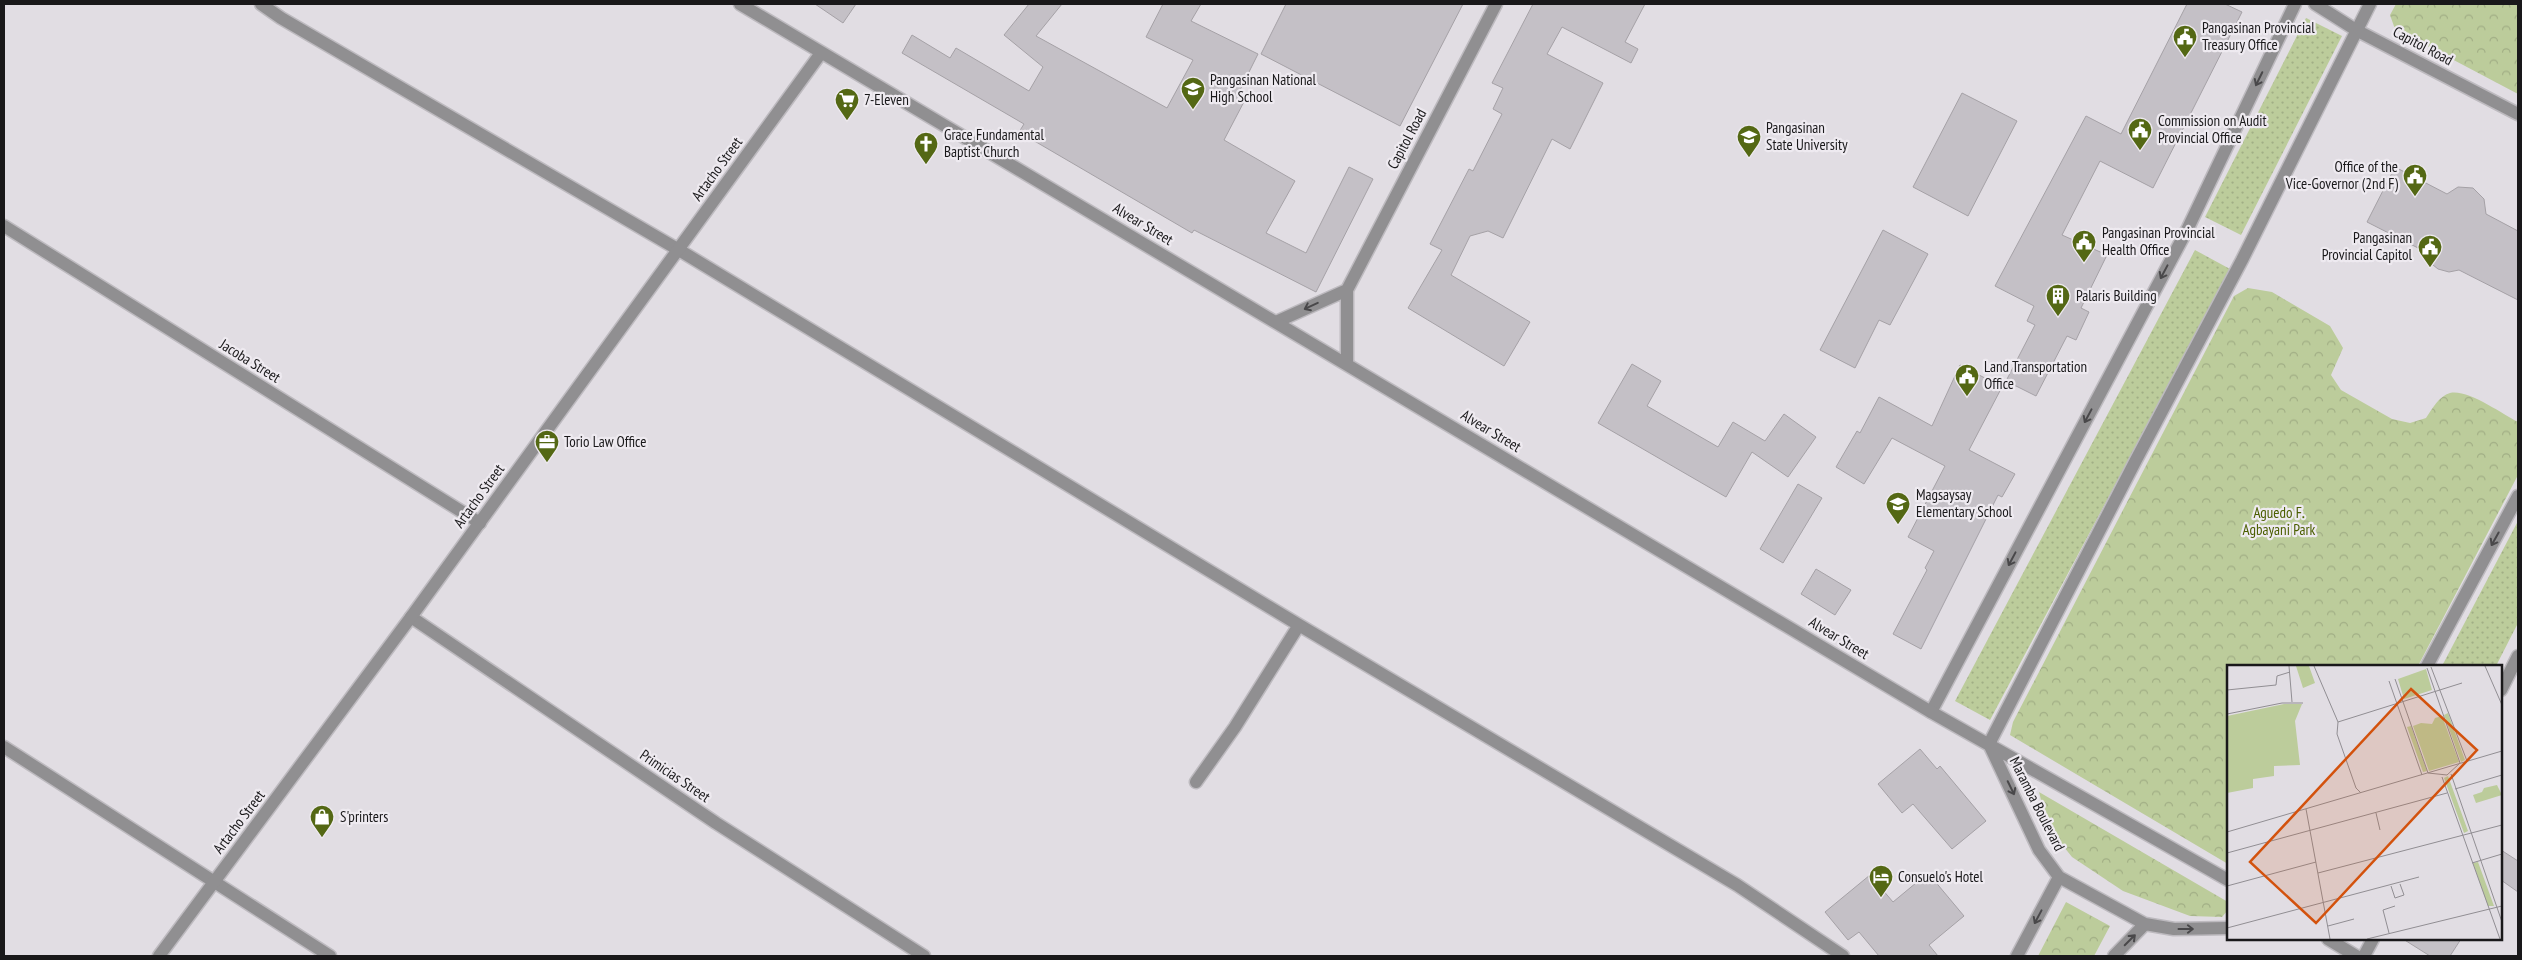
<svg xmlns="http://www.w3.org/2000/svg" width="2522" height="960" font-family="'PT Sans Narrow',sans-serif">
  <style>
    .grass { fill: url(#grass-dots) }
    .forest { fill: url(#forest-crowns) }
    .building { fill: #c4c0c6; stroke: #a5a1a6 }
    .lines { fill: none; stroke-linecap: round; stroke-linejoin: round }
    .minor-casing { stroke: #bdbabf; stroke-width: 15 }
    .tertiary-casing { stroke: #bdbabf; stroke-width: 15 }
    .minor { stroke: #908f91; stroke-width: 12 }
    .tertiary { stroke: #908f91; stroke-width: 12 }
    .oneway { stroke: #49484a }
    .labels { text-anchor: middle; stroke-width: 4.5; stroke-linejoin: round; paint-order: stroke }
    .poi-label { font-size: 15px; fill: #19181a; stroke: #eeeaf0; text-anchor: start }
    .street-label { font-size: 15px; fill: #19181a; stroke: #eeeaf0 }
    .park-label { font-size: 15px; fill: #4b5e00; stroke: #eeeaf0 }
    .inset-road { fill: none; stroke: #918e93; stroke-width: 1 }
    .view { fill: #d3520d; fill-opacity: 0.15; stroke: #d3520d; stroke-width: 2.5 }
    .inset-edge { fill: none; stroke: #19181a; stroke-width: 2.5 }
  </style>
  <defs>
    <pattern id="grass-dots" width="8" height="8" patternUnits="userSpaceOnUse" patternTransform="scale(1.25)"><rect width="8" height="8" fill="#bccc9b"/><path d="M2 2h.1M6 6h.1" fill="none" stroke="#a1ae85" stroke-width="1.8" stroke-linecap="round"/></pattern>
    <pattern id="forest-crowns" width="20" height="18" patternUnits="userSpaceOnUse" patternTransform="scale(1.25)"><rect width="20" height="18" fill="#bccc9b"/><path d="M2 6a3 3 0 1 1 6 0M12 15a3 3 0 1 1 6 0" fill="none" stroke="#a1ae85"/></pattern>
  </defs>
  <rect width="100%" height="100%" fill="#e1dde3"/>
  <path class="grass" d="M2306,18L2342,36L2241,235L2205,217Z
    M2195,250L2230,269L1990,720L1955,701Z
    M2518,521V623L2496,666H2442Z"/>
  <path class="forest" d="M2396,4H2518V94L2395,29L2390,15Z
    M2248,288L2272,292L2330,326L2343,348L2331,375L2341,390L2392,419L2410,423L2426,418C2432,409 2439,396 2450,393C2468,389 2502,414 2518,422V475L2418,666H2228V864L2010,735L2013,722L2234,296Z
    M2039,792L2228,902V910L2222,917L2190,916L2123,891L2072,857L2048,827Z
    M2066,902L2110,926L2094,956H2038Z"/>
  <path class="building" d="M815,4H856L843,23Z
    M1029,4H1062L1036,36L1167,108L1193,60L1146,37L1163,4H1201L1191,21L1258,54L1239,92L1247,96L1224,140L1295,181L1266,233L1306,253L1349,167L1373,179L1316,292L1194,230L1192,233L1019,132L1024,124L902,53L912,35L950,58L956,48L1029,91L1043,67L1004,35Z
    M1286,4H1463L1400,126L1261,54Z
    M1533,4H1645L1625,42L1638,49L1631,63L1562,27L1547,54L1603,83L1570,149L1552,139L1503,238L1488,231L1470,236L1451,275L1530,322L1504,366L1408,308L1442,250L1430,244L1469,169L1473,171L1502,114L1493,109L1503,88L1492,83Z
    M2187,4H2225L2242,12L2153,188L2100,161L2062,235L2107,255L2081,308L2089,312L2076,340L2067,336L2036,396L2006,381L2035,325L2027,321L2034,306L1995,286L2086,116L2121,134Z
    M1962,93L2017,121L1968,216L1913,187Z
    M2395,167L2447,194L2458,187L2473,188L2484,199L2486,214L2518,231V300L2459,270L2449,272L2438,269L2428,261L2422,250L2367,222Z
    M1883,230L1928,254L1890,325L1879,320L1855,368L1820,350Z
    M1632,364L1661,381L1647,406L1718,447L1733,422L1765,441L1784,414L1816,437L1788,477L1752,452L1726,497L1598,423Z
    M1960,365L2002,387L1969,450L2015,474L2002,497L1998,495L1921,649L1893,634L1927,570L1925,568L1934,551L1908,537L1945,466L1892,438L1864,484L1836,467L1857,431L1860,433L1879,397L1932,426Z
    M1798,484L1822,498L1783,563L1760,549Z
    M1816,569L1851,590L1835,615L1801,594Z
    M1920,749L1937,769L1940,766L1986,821L1952,849L1913,804L1902,813L1878,784Z
    M2501,850L2518,861V892L2501,880Z
    M1928,873L1964,916L1929,945L1938,956H1879L1859,932L1848,940L1825,912L1870,875L1893,902Z
    M2403,939H2461L2450,956H2430Z"/>
  <g class="lines">
    <defs>
      <path id="minor" d="M261,4L281,18L679,250L1299,625L1737,885L1843,956
        M2315,4L2356,30L2518,114
        M4,226L480,523
        M1276,322L1347,290
        M1347,364V290L1496,4
        M411,617L716,823L924,956
        M2427,666L2518,496
        M2501,690L2518,656
        M1931,712L2188,228L2295,4
        M1989,744L2136,460L2242,260L2370,4
        M4,747L330,956
        M1196,782L1235,727L1299,625
        M2364,956L2373,939"/>
      <path id="tertiary" d="M740,4L1931,712L2228,880
        M1989,744L2039,850L2059,877L2145,924L2174,929L2228,928
        M2328,939L2356,956
        M159,956L411,617L821,53
        M2017,956L2059,877
        M2114,956L2145,924"/>
    </defs>
    <use href="#minor" class="minor-casing"/>
    <use href="#tertiary" class="tertiary-casing"/>
    <use href="#minor" class="minor"/>
    <use href="#tertiary" class="tertiary"/>
  </g>
  <defs><path id="oneway-shaft" d="M-6 0H5M1.5-3L5.5 0L1.5 3" fill="none" stroke-width="1.6" stroke-linecap="round" stroke-linejoin="round" transform="scale(1.25)"/></defs>
  <g class="oneway">
    <use href="#oneway-shaft" transform="translate(2259 79) rotate(116)"/>
    <use href="#oneway-shaft" transform="translate(2164 272) rotate(118)"/>
    <use href="#oneway-shaft" transform="translate(1311 306) rotate(155)"/>
    <use href="#oneway-shaft" transform="translate(2088 416) rotate(118)"/>
    <use href="#oneway-shaft" transform="translate(2495 539) rotate(119)"/>
    <use href="#oneway-shaft" transform="translate(2012 559) rotate(118)"/>
    <use href="#oneway-shaft" transform="translate(2011 788) rotate(64)"/>
    <use href="#oneway-shaft" transform="translate(2038 917) rotate(118)"/>
    <use href="#oneway-shaft" transform="translate(2186 929)"/>
    <use href="#oneway-shaft" transform="translate(2130 940) rotate(-45)"/>
  </g>
  <defs>
    <symbol id="civic-pin" viewBox="-11 -11 22 30"><path d="M0 17L-7.5 6A9.5 9.5 0 1 1 7.5 6Z" fill="#546814" stroke="#eeeaf0"/><path d="M-.6-6.5H3V-4.5H.6V-3L4-1V1h2V6H-6V1h2V-1L-.6-3ZM-1.2 2.5V6h2.4V2.5Z" fill="#fff"/></symbol>
    <symbol id="school-pin" viewBox="-11 -11 22 30"><path d="M0 17L-7.5 6A9.5 9.5 0 1 1 7.5 6Z" fill="#546814" stroke="#eeeaf0"/><path d="M0-5L7-2L0 1L-7-2ZM-4 1L0 2.5L4 1V4Q0 6-4 4Z" fill="#fff"/></symbol>
    <symbol id="supermarket-pin" viewBox="-11 -11 22 30"><path d="M0 17L-7.5 6A9.5 9.5 0 1 1 7.5 6Z" fill="#546814" stroke="#eeeaf0"/><path d="M-6-5.5h2.5l.6 2H6L4.5 2H-2.5L-4.4-4H-6ZM-1.5 3.2a1.3 1.3 0 1 0 .1 0ZM3 3.2a1.3 1.3 0 1 0 .1 0Z" fill="#fff"/></symbol>
    <symbol id="university-pin" viewBox="-11 -11 22 30"><path d="M0 17L-7.5 6A9.5 9.5 0 1 1 7.5 6Z" fill="#546814" stroke="#eeeaf0"/><path d="M0-5L7-2L0 1L-7-2ZM-4 1L0 2.5L4 1V4Q0 6-4 4Z" fill="#fff"/></symbol>
    <symbol id="church-pin" viewBox="-11 -11 22 30"><path d="M0 17L-7.5 6A9.5 9.5 0 1 1 7.5 6Z" fill="#546814" stroke="#eeeaf0"/><path d="M-1.2-6h2.4v3.5h3.3v2.4h-3.3V6h-2.4V-.1h-3.3v-2.4h3.3Z" fill="#fff"/></symbol>
    <symbol id="building-pin" viewBox="-11 -11 22 30"><path d="M0 17L-7.5 6A9.5 9.5 0 1 1 7.5 6Z" fill="#546814" stroke="#eeeaf0"/><path d="M-4-6H4V6H1V3H-1V6H-4ZM-2.5-4.3h1.7v1.8h-1.7ZM.8-4.3h1.7v1.8H.8ZM-2.5-1h1.7V.8h-1.7ZM.8-1h1.7V.8H.8Z" fill="#fff"/></symbol>
    <symbol id="office-pin" viewBox="-11 -11 22 30"><path d="M0 17L-7.5 6A9.5 9.5 0 1 1 7.5 6Z" fill="#546814" stroke="#eeeaf0"/><path d="M-6-3h4V-5.5h4V-3h4V5H-6ZM-1-4.5V-3h2v-1.5ZM-6 0V1H6V0Z" fill="#fff"/></symbol>
    <symbol id="shop-pin" viewBox="-11 -11 22 30"><path d="M0 17L-7.5 6A9.5 9.5 0 1 1 7.5 6Z" fill="#546814" stroke="#eeeaf0"/><path d="M-5-2.5h2.3a2.7 3.5 0 0 1 5.4 0H5L5.5 6h-11ZM-1.5-2.5h3a1.5 2.3 0 0 0-3 0Z" fill="#fff"/></symbol>
    <symbol id="hotel-pin" viewBox="-11 -11 22 30"><path d="M0 17L-7.5 6A9.5 9.5 0 1 1 7.5 6Z" fill="#546814" stroke="#eeeaf0"/><path d="M-6-4.5h1.5V1H6V5H4.5V3h-9V5H-6ZM-4 0a1.8 1.8 0 1 1 3.6 0ZM.5 0V-2.5h3Q6-2.5 6 0Z" fill="#fff"/></symbol>
  </defs>
  <g fill-rule="evenodd">
    <use href="#civic-pin" x="2171" y="23" width="28" height="38"/>
    <use href="#school-pin" x="1179" y="75" width="28" height="38"/>
    <use href="#supermarket-pin" x="833" y="86" width="28" height="38"/>
    <use href="#civic-pin" x="2126" y="116" width="28" height="38"/>
    <use href="#university-pin" x="1735" y="123" width="28" height="38"/>
    <use href="#church-pin" x="912" y="130" width="28" height="38"/>
    <use href="#civic-pin" x="2401" y="162" width="28" height="38"/>
    <use href="#civic-pin" x="2070" y="228" width="28" height="38"/>
    <use href="#civic-pin" x="2416" y="233" width="28" height="38"/>
    <use href="#building-pin" x="2044" y="282" width="28" height="38"/>
    <use href="#civic-pin" x="1953" y="362" width="28" height="38"/>
    <use href="#office-pin" x="533" y="428" width="28" height="38"/>
    <use href="#school-pin" x="1884" y="490" width="28" height="38"/>
    <use href="#shop-pin" x="308" y="803" width="28" height="38"/>
    <use href="#hotel-pin" x="1867" y="863" width="28" height="38"/>
  </g>
  <g class="labels">
    <g class="poi-label">
      <text x="2202" y="33">Pangasinan Provincial<tspan x="2202" dy="17">Treasury Office</tspan></text>
      <text x="1210" y="85">Pangasinan National<tspan x="1210" dy="17">High School</tspan></text>
      <text x="864" y="105">7-Eleven</text>
      <text x="2158" y="126">Commission on Audit<tspan x="2158" dy="17">Provincial Office</tspan></text>
      <text x="1766" y="133">Pangasinan<tspan x="1766" dy="17">State University</tspan></text>
      <text x="944" y="140">Grace Fundamental<tspan x="944" dy="17">Baptist Church</tspan></text>
      <text x="2398" y="172" text-anchor="end">Office of the<tspan x="2398" dy="17">Vice-Governor (2nd F)</tspan></text>
      <text x="2102" y="238">Pangasinan Provincial<tspan x="2102" dy="17">Health Office</tspan></text>
      <text x="2412" y="243" text-anchor="end">Pangasinan<tspan x="2412" dy="17">Provincial Capitol</tspan></text>
      <text x="2076" y="301">Palaris Building</text>
      <text x="1984" y="372">Land Transportation<tspan x="1984" dy="17">Office</tspan></text>
      <text x="564" y="447">Torio Law Office</text>
      <text x="1916" y="500">Magsaysay<tspan x="1916" dy="17">Elementary School</tspan></text>
      <text x="340" y="822">S'printers</text>
      <text x="1898" y="882">Consuelo's Hotel</text>
    </g>
    <g class="street-label">
      <text transform="translate(2423 46) rotate(28)" y="5">Capitol Road</text>
      <text transform="translate(1407 139) rotate(-62)" y="5">Capitol Road</text>
      <text transform="translate(717 169) rotate(-54)" y="5">Artacho Street</text>
      <text transform="translate(1143 224) rotate(31)" y="5">Alvear Street</text>
      <text transform="translate(250 361) rotate(32)" y="5">Jacoba Street</text>
      <text transform="translate(1491 431) rotate(31)" y="5">Alvear Street</text>
      <text transform="translate(479 496) rotate(-54)" y="5">Artacho Street</text>
      <text transform="translate(1839 638) rotate(31)" y="5">Alvear Street</text>
      <text transform="translate(675 776) rotate(34)" y="5">Primicias Street</text>
      <text transform="translate(2037 804) rotate(63)" y="5">Maramba Boulevard</text>
      <text transform="translate(239 822) rotate(-53)" y="5">Artacho Street</text>
    </g>
    <g class="park-label">
      <text x="2279" y="518">Aguedo F.<tspan x="2279" dy="17">Agbayani Park</tspan></text>
    </g>
  </g>
  <g transform="translate(2227 665)">
    <rect width="275" height="275" fill="#e1dde3"/>
    <path d="M69,1H82L88,18L76,23ZM221,48L238,95L234,97L217,50ZM184,61L200,106L196,107L180,62ZM270,120L275,130L249,138L246,130L255,127L257,123Z" fill="#bccc9b"/>
    <path d="M199,4L205,25L177,34L171,14ZM215,51L232,97L202,106L186,61L194,58L205,59L208,53ZM221,111L241,166L237,168L217,113ZM251,197L267,241H261L246,198Z" fill="#bccc9b"/>
    <path d="M57,39H75L68,56L73,100L47,101V111L26,114V123L0,128V51Z" fill="#bccc9b"/>
    <path class="inset-road" d="M62,1L65,37M87,1L111,57M258,1L275,40M204,2L240,96M200,3L233,98M168,14L201,108L220,110L233,98M162,16L195,110M0,25L49,20L50,11L63,7M0,49L55,38H76M111,57L235,18M111,57L110,69L129,123L134,128M224,109L275,257M215,112L273,274M228,124L275,110M79,144L103,274M149,148L153,165M0,167L275,86M0,188L220,128M245,198L275,189M91,208L275,160M0,221L89,197M164,221L168,233L177,230L173,219M101,261L127,254M0,263L192,212M162,268L156,245L168,241M140,274L275,241"/>
    <path class="view" d="M184,24L250,85L89,258L23,197Z"/>
    <rect width="275" height="275" class="inset-edge"/>
  </g>
  <rect width="2522" height="960" fill="none" stroke="#19181a" stroke-width="10"/>
</svg>
